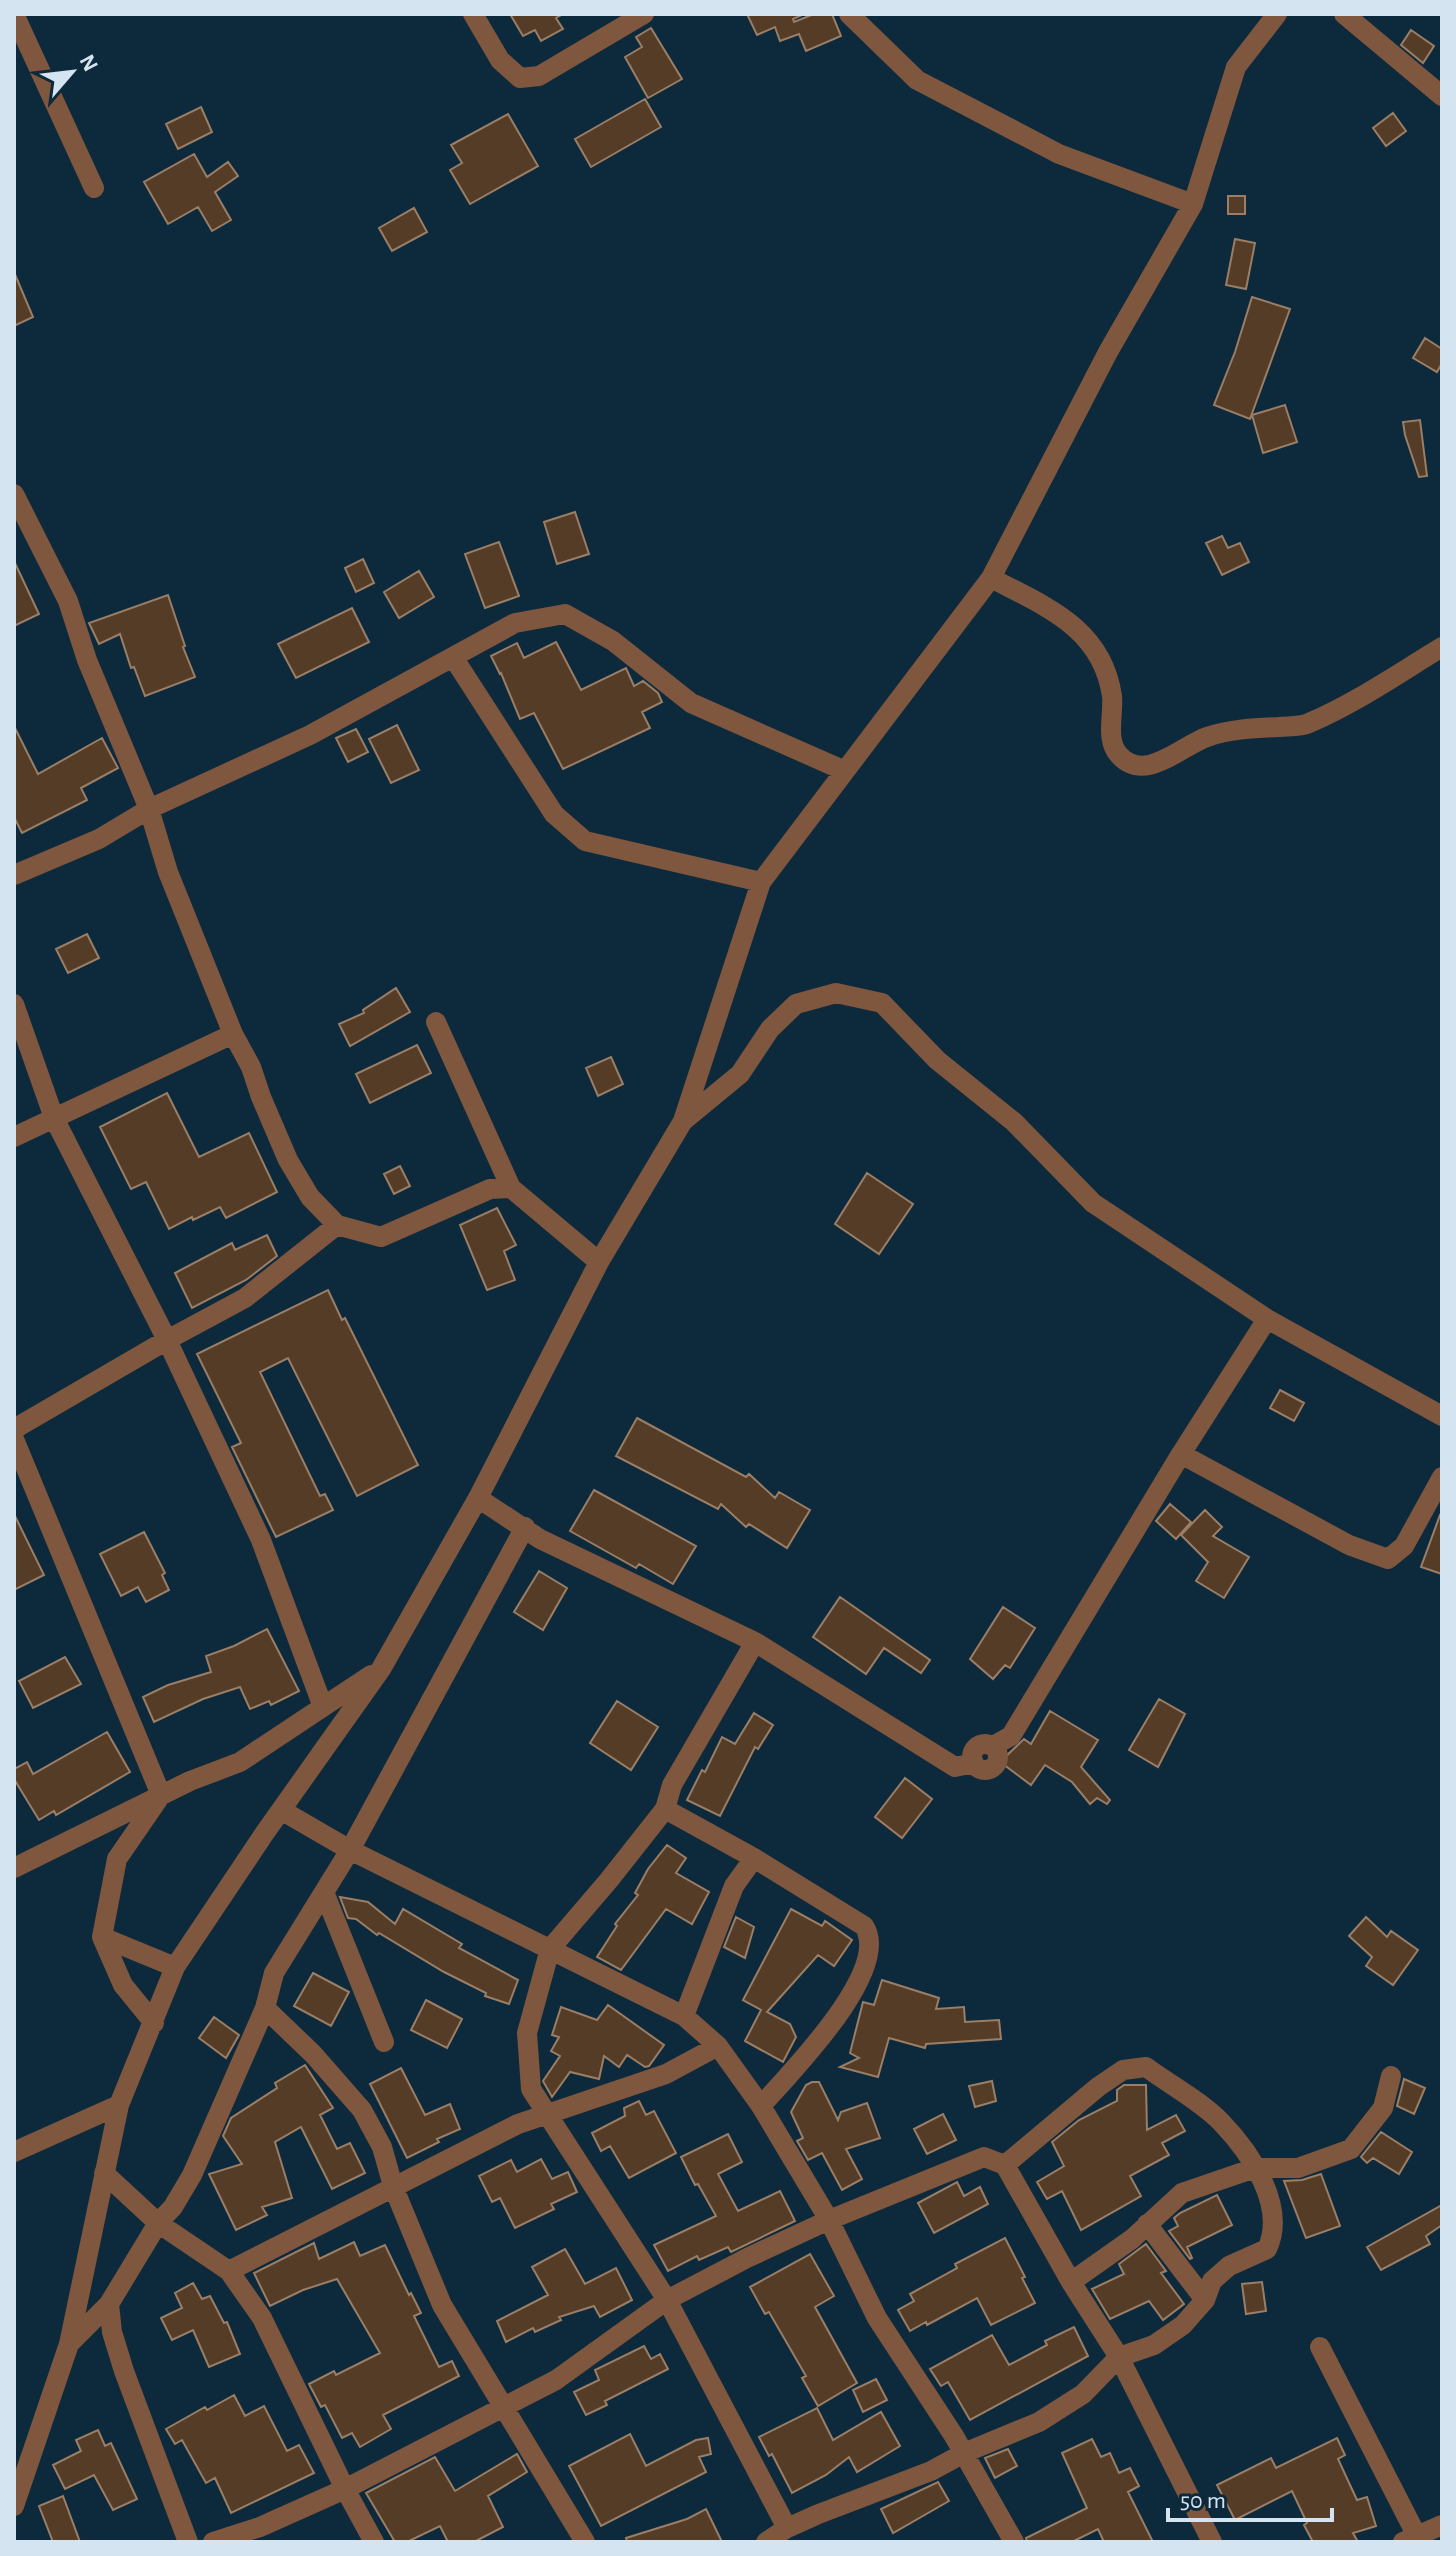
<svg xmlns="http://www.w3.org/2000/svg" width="1456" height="2556" font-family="'Alegreya Sans',sans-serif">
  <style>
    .building { fill: #553c26; stroke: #9a7e66; stroke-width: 2 }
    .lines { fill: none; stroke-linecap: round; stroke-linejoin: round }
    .minor { stroke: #7f563e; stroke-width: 20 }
  </style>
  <rect width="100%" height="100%" fill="#0d293c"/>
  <path class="building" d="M510,14H563L556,18L563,29L541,41L535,30L523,36Z
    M747,14H804L793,19L794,22L814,14H832L841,36L806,51L799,34L780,41L775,27L757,35Z
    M651,28L682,79L648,98L625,57L642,47L636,37Z
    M1411,30L1434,46L1423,63L1401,45Z
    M645,99L661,127L591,167L575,139Z
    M201,107L212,132L178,149L166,124Z
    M1393,113L1406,131L1386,146L1373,128Z
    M508,114L538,166L470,204L450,170L462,163L451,145Z
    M194,154L207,177L228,162L238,176L215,192L231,220L212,231L198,207L168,224L144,182Z
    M1228,196H1245V214H1228Z
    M414,208L427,232L392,251L379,228Z
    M1235,239L1255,243L1246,289L1226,285Z
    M14,272L33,317L14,326Z
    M1252,297L1290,309L1250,419L1214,405L1235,352Z
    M1425,338L1442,349V363L1437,372L1413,358Z
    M1285,405L1297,442L1263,453L1252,415Z
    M1420,420L1427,476L1419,477L1405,435L1403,422Z
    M575,512L589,554L557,564L544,522Z
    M1222,536L1228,548L1240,543L1249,562L1222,575L1206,543Z
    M499,542L519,596L485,608L465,554Z
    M363,559L374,583L356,592L345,568Z
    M14,561L39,614L14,626Z
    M419,571L434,597L399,618L384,592Z
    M168,595L185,646L183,647L195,677L145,696L134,667L131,668L120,634L99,644L89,623Z
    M352,608L369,642L296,678L278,644Z
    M556,642L581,690L626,668L634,686L643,681L658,693L662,702L642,712L650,728L563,769L534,713L520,719L501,673L500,674L491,656L517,643L524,658Z
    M397,725L419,770L391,783L369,739Z
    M14,726L38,774L102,738L118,768L81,788L87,800L22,833L14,817Z
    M356,729L368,752L348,762L336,738Z
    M87,934L99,958L68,973L56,949Z
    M396,988L410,1012L350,1046L339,1024L364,1013L363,1010Z
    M417,1045L431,1073L370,1103L356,1074Z
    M611,1057L623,1084L598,1096L586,1068Z
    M167,1093L199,1157L249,1133L277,1192L226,1218L220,1207L193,1220L192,1217L169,1229L146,1182L131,1189L100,1127Z
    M400,1166L410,1186L394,1194L384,1174Z
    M867,1173L913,1204L879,1254L835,1224Z
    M497,1208L516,1245L504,1251L515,1280L487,1290L460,1225Z
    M267,1235L277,1256L246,1280L192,1308L175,1273L232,1243L235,1250Z
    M328,1290L342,1320L345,1318L418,1465L357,1496L288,1358L260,1372L320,1496L325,1494L333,1510L276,1537L232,1447L241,1443L197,1354Z
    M1280,1390L1304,1403L1294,1421L1270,1408Z
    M637,1418L746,1477L749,1474L775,1498L779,1492L810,1510L787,1548L749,1524L746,1527L721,1504L718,1509L616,1456Z
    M594,1490L696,1546L673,1584L639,1564L636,1568L570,1531Z
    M1170,1504L1191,1522L1176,1539L1156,1521Z
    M1205,1510L1222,1527L1213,1536L1249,1557L1224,1598L1196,1581L1208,1562L1181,1535Z
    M14,1514L44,1575L14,1590Z
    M1440,1515L1442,1516V1574L1421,1567Z
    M144,1532L165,1573L162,1575L169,1590L146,1602L138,1587L121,1596L100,1554Z
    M539,1571L567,1588L543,1630L514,1612Z
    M840,1597L930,1660L921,1673L884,1648L866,1674L813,1637Z
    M1003,1607L1035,1628L1010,1668L1005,1665L993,1679L970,1659Z
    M267,1629L299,1691L271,1705L269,1701L250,1709L240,1687L203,1699L154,1722L143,1697L168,1685L211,1672L206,1656L234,1646Z
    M65,1657L81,1684L33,1708L19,1681Z
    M1159,1699L1185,1714L1158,1767L1129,1750Z
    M617,1701L658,1727L631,1770L590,1743Z
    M1050,1711L1098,1740L1081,1767L1110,1800L1107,1804L1097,1798L1090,1804L1072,1782L1045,1765L1031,1785L1000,1762L1024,1739L1031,1744Z
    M754,1713L773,1725L758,1749L755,1747L720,1816L687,1800L702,1770L705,1772L722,1737L735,1744Z
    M107,1732L130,1772L56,1815L54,1811L39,1820L14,1779V1769L27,1762L33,1774Z
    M905,1778L932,1799L902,1838L875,1817Z
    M667,1845L686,1858L676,1873L709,1892L692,1924L666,1909L621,1970L597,1957L617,1926L615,1924L638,1895L635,1893L648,1869Z
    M340,1897L368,1902L395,1924L403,1909L462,1944L459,1948L518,1980L509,2004L485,1996L486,1993L444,1972L379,1933L377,1935L356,1919L348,1918Z
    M791,1909L822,1926L825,1921L852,1940L834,1966L818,1955L767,2012L790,2024L796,2037L783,2062L745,2041L761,2010L743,2000Z
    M736,1917L754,1927L745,1958L724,1947Z
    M1366,1917L1387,1937L1391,1931L1418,1950L1393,1985L1366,1966L1372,1957L1349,1936Z
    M313,1973L349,1992L331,2026L294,2006Z
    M882,1980L939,1998L936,2009L964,2007L965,2022L999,2020L1001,2039L926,2044L925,2048L889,2038L878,2077L840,2067L859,2058L850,2053L863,2002L874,2005Z
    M426,2000L462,2019L447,2048L411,2030Z
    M608,2005L664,2045L649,2066L645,2067L627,2055L619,2067L604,2056L599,2079L570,2072L552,2097L543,2081L560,2056L551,2051L559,2037L552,2035L561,2007L597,2020Z
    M214,2017L239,2035L226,2058L199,2038Z
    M305,2065L333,2108L320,2115L337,2149L350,2143L365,2173L332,2189L301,2127L275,2142L292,2198L262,2207L267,2215L236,2230L209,2174L242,2164L223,2136L231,2118L277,2088L275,2083Z
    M401,2068L425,2115L450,2104L460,2129L437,2139L439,2142L407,2158L370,2084Z
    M1404,2079L1425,2088L1414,2114L1397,2106Z
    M992,2081L996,2101L975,2107L969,2086Z
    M812,2082H819L838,2120L841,2112L867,2103L880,2138L846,2149L862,2179L842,2190L822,2153L808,2160L797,2141L803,2138L791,2112L806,2085Z
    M1124,2085H1146L1147,2130L1176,2115L1185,2131L1162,2143L1169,2155L1130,2176L1141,2196L1081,2230L1062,2191L1047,2199L1037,2182L1064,2166L1052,2142L1079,2120L1117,2101V2090Z
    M639,2101L646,2115L654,2111L676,2153L629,2178L610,2146L601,2151L592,2133L625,2116L624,2108Z
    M943,2114L956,2140L927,2154L914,2129Z
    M1381,2132L1412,2152L1399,2174L1373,2158L1367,2163L1361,2157Z
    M728,2134L742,2162L718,2174L738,2211L780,2191L795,2221L731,2252L728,2247L699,2260L697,2256L668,2271L654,2245L716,2216L698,2184L695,2185L681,2157Z
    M541,2159L552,2179L568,2172L577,2192L551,2204L554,2209L515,2228L500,2198L492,2202L479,2176L511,2160L517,2172Z
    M1321,2174L1340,2226L1306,2238L1284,2181L1302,2180Z
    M957,2182L964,2196L980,2187L988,2204L934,2233L918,2203Z
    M1217,2195L1232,2225L1187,2247L1192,2258L1190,2259L1169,2231L1178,2226L1174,2218L1180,2213Z
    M1442,2205V2225L1426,2236L1430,2244L1381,2270L1367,2247Z
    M1005,2238L1025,2277L1022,2278L1035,2303L991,2325L977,2298L927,2325L926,2322L910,2331L898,2310L914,2301L910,2294L957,2268L955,2264Z
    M354,2242L360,2256L385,2245L409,2295L411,2293L421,2313L414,2316L439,2367L452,2361L459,2376L383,2415L391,2429L360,2447L352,2433L342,2438L325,2405L321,2407L309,2384L334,2371L336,2375L380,2353L337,2279L303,2290L270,2306L254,2273L314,2243L319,2259Z
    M1146,2244L1166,2271L1161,2273L1184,2304L1163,2320L1149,2301L1110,2319L1092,2289L1124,2274L1119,2264Z
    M565,2249L585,2284L616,2268L632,2300L600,2317L594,2306L559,2317L561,2320L535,2332L533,2328L506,2342L497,2321L548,2295L532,2267Z
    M810,2254L834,2296L815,2307L857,2383L818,2406L802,2378L806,2376L769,2312L765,2314L750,2287Z
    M1262,2282L1266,2311L1246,2314L1242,2284Z
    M193,2283L202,2299L210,2296L224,2323L227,2322L240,2354L209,2367L193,2330L172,2340L161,2318L182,2308L175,2293Z
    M1074,2327L1088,2356L970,2420L948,2382L941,2386L930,2369L992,2335L1009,2365L1047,2345L1045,2341Z
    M644,2346L651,2359L660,2354L668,2369L605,2401L607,2405L586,2415L574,2392L599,2380L595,2370Z
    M876,2379L887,2400L863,2412L853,2390Z
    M234,2395L245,2416L264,2406L287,2451L299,2445L314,2473L231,2513L215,2478L206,2483L182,2440L175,2444L166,2429L205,2407L207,2410Z
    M817,2408L833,2440L881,2412L900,2446L857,2472L849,2457L826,2475L792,2493L772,2454L769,2456L759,2437Z
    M98,2430L105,2446L111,2443L137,2499L113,2510L94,2475L65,2489L53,2465L81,2451L76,2440Z
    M630,2434L646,2466L696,2440L708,2438L711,2454L699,2457L706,2472L601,2526L569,2466Z
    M1337,2438L1345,2455L1338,2459L1357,2500L1367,2497L1376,2526L1353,2533L1358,2542H1313L1304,2525L1307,2523L1292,2491L1235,2520L1217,2485L1271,2458L1276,2468Z
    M1092,2439L1101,2457L1110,2453L1119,2473L1130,2468L1139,2486L1128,2492L1153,2542H1104L1098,2529L1072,2542H1027L1026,2538L1087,2508L1062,2453Z
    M1008,2449L1017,2466L995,2478L985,2458Z
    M517,2454L527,2472L488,2496L503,2527L474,2542H448L440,2526L407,2542H395L366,2493L435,2457L455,2491Z
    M938,2482L949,2501L893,2533L881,2509Z
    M63,2496L80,2542H53L39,2506Z
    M706,2509L722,2542H627L626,2538L687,2519Z"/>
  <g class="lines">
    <path class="minor" d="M14,14L94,188
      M473,14L500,60L520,78L539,76L644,14
      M849,14L917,80L1059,154L1193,204
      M1344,14L1442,96
      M14,494L68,601L87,660L149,809L310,735L515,623L565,614L613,641L691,703L845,771
      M991,578C1044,606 1102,627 1112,696C1114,714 1105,740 1119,755C1145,784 1181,746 1207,737C1230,729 1255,728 1279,727C1289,726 1300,727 1309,723C1356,703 1399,673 1442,647
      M453,657L554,814L585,841L761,882
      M14,875L99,839L149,809L168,872L233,1034L251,1067L261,1097L288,1160L310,1197L337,1225L381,1237L490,1189L511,1188L599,1262
      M14,1004L54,1118L167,1340L261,1540L323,1707
      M436,1022L511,1188
      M683,1121L740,1074L770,1029L796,1004L836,993L882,1003L937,1060L1014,1122L1093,1203L1267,1319L1442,1416
      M14,1137L233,1034
      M14,1429L167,1340L245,1298L337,1225
      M14,1439L161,1795L117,1859L102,1937L123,1985L154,2023
      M1181,1454L1349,1545L1388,1559L1404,1546L1442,1477
      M478,1498L540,1539L755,1642L672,1785L665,1809L609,1880L550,1949L527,2033L531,2089L667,2300L787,2528
      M755,1642L955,1767L974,1763
      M972 1757a13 13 0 1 1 26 0a13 13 0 1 1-26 0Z
      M993,1746L1011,1736L1181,1454L1267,1319
      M665,1809L754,1858L864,1926C893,1970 789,2074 761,2106
      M281,1810L350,1850L684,2016L718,2046L761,2106L829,2220L877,2318L954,2436L1014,2542
      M14,1868L190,1781L240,1762L371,1675
      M324,1892L384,2042
      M102,1937L175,1967
      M265,2008L313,2054L362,2110L382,2147L393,2186L442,2305L585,2542
      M684,2016L734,1886L754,1858
      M14,2152L119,2105
      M104,2173L158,2223L229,2271L262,2318L345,2489L374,2542
      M1147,2224L1205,2300
      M229,2271L518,2124L666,2074L718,2046
      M1071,2282L1132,2239L1182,2193L1255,2168H1298L1351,2149L1383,2108L1391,2076
      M109,2304L112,2332L124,2371L188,2542
      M69,2344L109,2304L158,2223L173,2207L192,2175L265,2008L274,1973L350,1850L525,1527
      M1320,2347L1420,2542
      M14,2506L69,2344L119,2105L175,1967L264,1834L381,1669L478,1498L599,1262L683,1121L761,882L991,578L1108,352L1193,204L1236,67L1277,14
      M213,2542L260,2527L345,2489L556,2380L667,2300L747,2258L829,2220L984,2157L1005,2165L1071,2282L1119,2357L1212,2542
      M766,2542L787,2528L816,2515L931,2471L964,2453L1039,2422L1083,2394L1119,2357L1154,2345L1183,2325L1205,2300L1212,2281L1229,2266L1267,2249C1287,2207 1251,2153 1221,2122C1202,2102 1169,2084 1146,2067L1123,2070L1098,2087L1005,2165
      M1403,2542L1442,2525"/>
  </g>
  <rect width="1456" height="2556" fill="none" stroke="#d4e4f0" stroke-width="32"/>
  <g transform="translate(72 72) rotate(62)" stroke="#0d293c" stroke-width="6" paint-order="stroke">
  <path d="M0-6L14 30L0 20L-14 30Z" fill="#d4e4f0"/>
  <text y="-12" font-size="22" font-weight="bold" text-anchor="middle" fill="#d4e4f0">N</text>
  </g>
  <path d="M1168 2508v12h164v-12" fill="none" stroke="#d4e4f0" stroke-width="4"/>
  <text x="1180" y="2508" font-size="24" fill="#d4e4f0" stroke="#0d293c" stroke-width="6" paint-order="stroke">50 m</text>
</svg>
